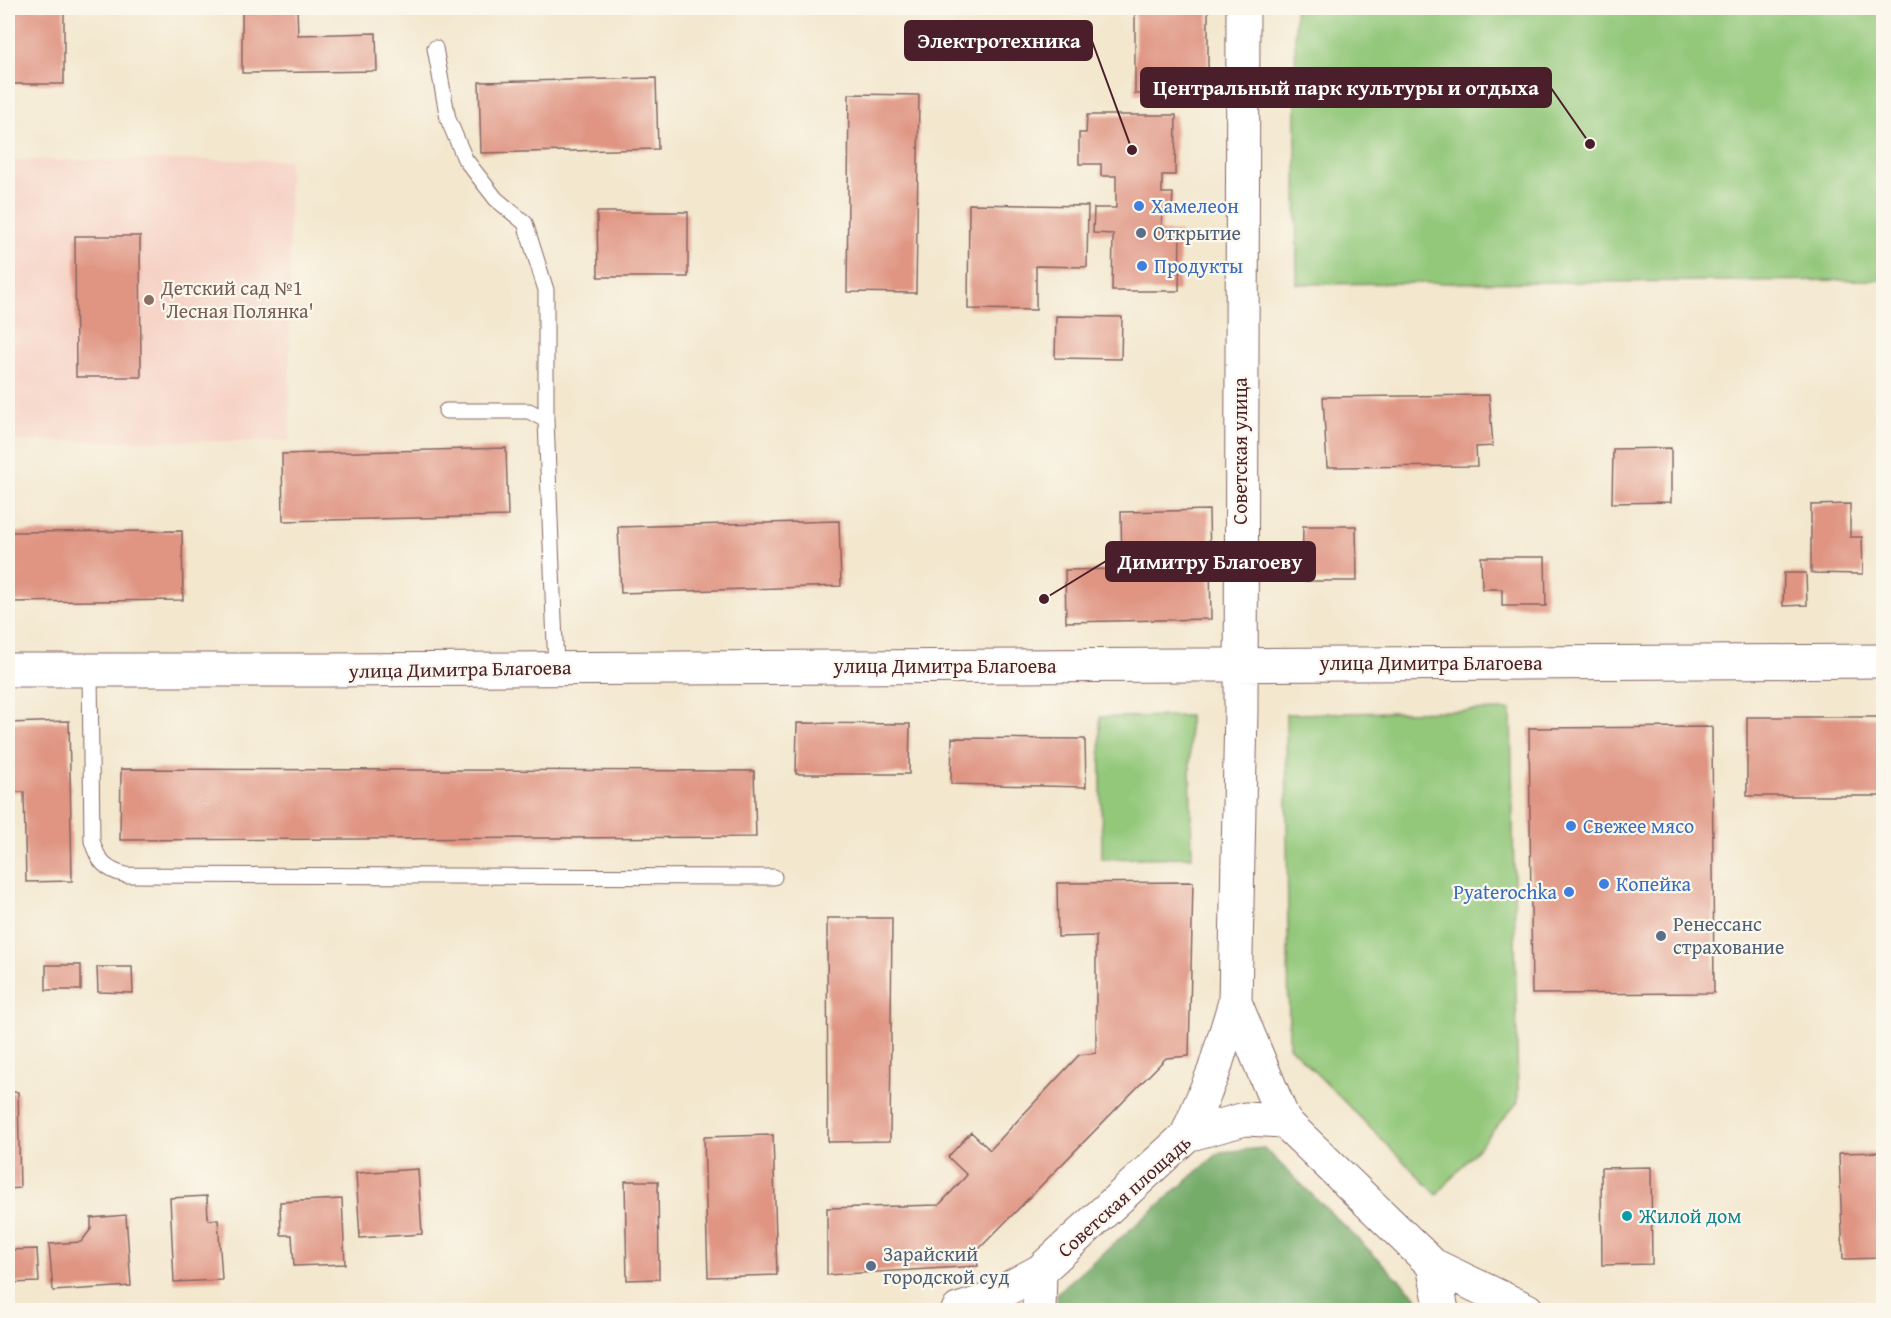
<svg xmlns="http://www.w3.org/2000/svg" width="1891" height="1318" font-family="'Gentium Book Plus',serif">
  <style>
    .built { fill: #f6d2c5 }
    .green { fill: #93c87a; stroke: #6e7452; stroke-width: 1.5 }
    .forest { fill: #76ac6a; stroke: #60664a; stroke-width: 1.5 }
    .building { fill: #e09583 }
    .lines { fill: none; stroke-linecap: round; stroke-linejoin: round }
    .service-casing { stroke: #856564; stroke-width: 17 }
    .tertiary-casing { stroke: #856564; stroke-width: 35 }
    .service { stroke: #fff; stroke-width: 15 }
    .tertiary { stroke: #fff; stroke-width: 33 }
    .shop-dot { fill: #3f7fe0; stroke: #fbf7ec; stroke-width: 2 }
    .service-dot { fill: #5c6f8a; stroke: #fbf7ec; stroke-width: 2 }
    .education-dot { fill: #8d6e63; stroke: #fbf7ec; stroke-width: 2 }
    .culture-dot { fill: #0f9aa8; stroke: #fbf7ec; stroke-width: 2 }
    .labels { text-anchor: middle; stroke-width: 4.5; stroke-linejoin: round; paint-order: stroke }
    .shop-label { font-size: 20px; fill: #366cbe; stroke: #fbf7ec; text-anchor: start }
    .service-label { font-size: 20px; fill: #4e5e75; stroke: #fbf7ec; text-anchor: start }
    .education-label { font-size: 20px; fill: #785e54; stroke: #fbf7ec; text-anchor: start }
    .street-label { font-size: 20px; fill: #4a1f2b; stroke: #fbf7ec }
    .culture-label { font-size: 20px; fill: #0d838f; stroke: #fbf7ec; text-anchor: start }
    .leader { fill: none; stroke: #4a1f2b; stroke-width: 2 }
    .callout-dot { fill: #4a1f2b; stroke: #fbf7ec; stroke-width: 2 }
    .callout { fill: #4a1f2b; stroke: #4a1f2b; stroke-width: 2 }
    .callout-label { font-size: 21px; text-anchor: middle; font-weight: bold; fill: #fff }
  </style>
  <rect width="100%" height="100%" fill="#fbf7ec"/>
  <filter id="ink" filterUnits="userSpaceOnUse"><feTurbulence type="fractalNoise" baseFrequency=".0167" numOctaves="2"/><feDisplacementMap in="SourceGraphic" scale="12" xChannelSelector="R" yChannelSelector="G"/><feConvolveMatrix kernelMatrix="1 2 1 2 8 2 1 2 1" color-interpolation-filters="sRGB"/></filter>
  <filter id="wash" filterUnits="userSpaceOnUse"><feTurbulence type="fractalNoise" baseFrequency=".008" numOctaves="4" result="noise"/><feDisplacementMap in="SourceGraphic" scale="24" xChannelSelector="R" yChannelSelector="G"/><feGaussianBlur stdDeviation="1.35" result="paint"/><feColorMatrix in="noise" values="0 0 0 0 0 0 0 0 0 0 0 0 0 0 0 0 0 1.4 0 .05"/><feComposite in="paint" operator="in"/></filter>
  <g filter="url(#wash)">
    <rect width="100%" height="100%" fill="#f3e7ce"/>
    <path class="built" d="M8,160H289L290,441H8Z"/>
    <path class="green" d="M1295,8H1883V280L1297,284Z
      M1511,710L1518,1102L1437,1195L1289,1046L1286,714Z
      M1189,716L1192,857L1102,859L1100,717Z"/>
    <path class="forest" d="M1264,1148L1416,1296L1417,1310H1058L1057,1293L1220,1152Z"/>
    <g id="blocks">
      <path class="building" d="M8,8H64V84H8Z
        M242,8H297L298,35L376,33L377,71L242,73Z
        M1135,8H1208V94H1135Z
        M656,78L658,149L481,153L479,82Z
        M849,94L919,95L916,293L847,292Z
        M1087,115H1176L1175,175H1162V193H1173L1172,210H1162L1161,232H1180L1179,291H1112L1113,234L1093,233L1094,208H1116V176H1101V164H1079V133H1086Z
        M969,204L1088,206L1087,267L1036,266V310L968,309Z
        M597,212H688V277H598Z
        M75,236H140L141,377H76Z
        M1056,316L1122,317L1121,359L1055,358Z
        M1489,395L1493,446L1476,447L1477,466L1327,467L1323,397Z
        M506,448L508,516L283,521L282,454Z
        M1671,448V502L1612,503L1613,449Z
        M1850,504V537H1862L1863,574L1811,573V505Z
        M1209,510L1211,619L1066,622L1065,570L1122,569L1121,512Z
        M839,521L841,586L621,593L618,527Z
        M1303,526H1356L1357,581H1302Z
        M182,531L183,600L8,602V532Z
        M1481,557H1545L1546,606H1502V589H1482Z
        M1784,573H1806L1807,605L1783,606Z
        M1747,717H1882V796H1747Z
        M69,721L72,881L26,882L24,792H8V723Z
        M797,723L910,724L909,774H796Z
        M1712,727L1714,993L1532,994L1529,728Z
        M952,738L1085,739L1086,787L951,784Z
        M121,769L754,771L756,837L120,840Z
        M1193,882L1189,1056L1166,1058L976,1252L978,1266L827,1275V1208L939,1205L967,1175L948,1157L971,1132L990,1150L1079,1055L1096,1053V936L1058,937L1057,883Z
        M827,918H892L890,1141L828,1142Z
        M46,965H81V990H46Z
        M97,967H132L133,993L98,992Z
        M8,1092H18L20,1188L8,1189Z
        M773,1135L777,1275L708,1277L704,1137Z
        M1884,1152V1258L1843,1259L1839,1153Z
        M1651,1167L1652,1264L1602,1265L1601,1168Z
        M418,1169L422,1234L360,1238L356,1173Z
        M625,1181H658L659,1279L627,1280Z
        M207,1196L208,1220L218,1219L222,1280L174,1282L170,1198Z
        M342,1199L345,1264L294,1266L292,1235H281L280,1202Z
        M126,1215L131,1286L53,1291L49,1244L81,1242L91,1229V1218Z
        M37,1249L39,1282L8,1283V1250Z"/>
    </g>
  </g>
  <g filter="url(#ink)">
    <use href="#blocks" fill-opacity="0" stroke="#856564" stroke-width="1.5"/>
    <g class="lines">
      <defs>
        <path id="service" d="M435,48L448,119L465,159L496,199L525,223L546,290V420L556,668
          M446,411H529L546,420
          M90,670L92,841C98,861 105,870 126,875L774,877"/>
        <path id="tertiary" d="M8,670H323L1884,661
          M1235,1002L1284,1121
          M1187,1135L1214,1071L1235,1002L1241,710L1243,8
          M1433,1265L1527,1310
          M958,1310L983,1302L1040,1271
          M1039,1310L1040,1271L1187,1135L1245,1119L1284,1121L1433,1265L1442,1310"/>
      </defs>
      <use href="#service" class="service-casing"/>
      <use href="#tertiary" class="tertiary-casing"/>
      <use href="#service" class="service"/>
      <use href="#tertiary" class="tertiary"/>
    </g>
  </g>
  <g class="shop-dot">
    <circle cx="1139" cy="206" r="6"/>
    <circle cx="1142" cy="266" r="6"/>
    <circle cx="1571" cy="826" r="6"/>
    <circle cx="1604" cy="884" r="6"/>
    <circle cx="1569" cy="892" r="6"/>
  </g>
  <g class="service-dot">
    <circle cx="1141" cy="233" r="6"/>
    <circle cx="1661" cy="936" r="6"/>
    <circle cx="871" cy="1266" r="6"/>
  </g>
  <circle class="education-dot" cx="149" cy="300" r="6"/>
  <circle class="culture-dot" cx="1627" cy="1216" r="6"/>
  <g class="labels">
    <g class="shop-label">
      <text x="1151" y="213">Хамелеон</text>
      <text x="1154" y="273">Продукты</text>
      <text x="1583" y="833">Свежее мясо</text>
      <text x="1616" y="891">Копейка</text>
      <text x="1557" y="899" text-anchor="end">Pyaterochka</text>
    </g>
    <g class="service-label">
      <text x="1153" y="240">Открытие</text>
      <text x="1673" y="931">Ренессанс<tspan x="1673" dy="23">страхование</tspan></text>
      <text x="883" y="1261">Зарайский<tspan x="883" dy="23">городской суд</tspan></text>
    </g>
    <g class="education-label">
      <text x="161" y="295">Детский сад №1<tspan x="161" dy="23">'Лесная Полянка'</tspan></text>
    </g>
    <g class="street-label">
      <text transform="translate(1240 451) rotate(-90)" y="7">Советская улица</text>
      <text x="1431" y="670">улица Димитра Благоева</text>
      <text x="945" y="673">улица Димитра Благоева</text>
      <text transform="translate(460 669) rotate(-1)" y="7">улица Димитра Благоева</text>
      <text transform="translate(1124 1196) rotate(-42)" y="7">Советская площадь</text>
    </g>
    <g class="culture-label">
      <text x="1639" y="1223">Жилой дом</text>
    </g>
  </g>
  <path class="leader" d="M1132 150L1092 41M1590 144L1551 88M1044 599L1106 561"/>
  <g class="callout-dot">
    <circle cx="1132" cy="150" r="6"/>
    <circle cx="1590" cy="144" r="6"/>
    <circle cx="1044" cy="599" r="6"/>
  </g>
  <g class="callout">
    <rect x="905" y="21" width="187" height="39" rx="6"/>
    <rect x="1141" y="68" width="410" height="39" rx="6"/>
    <rect x="1106" y="542" width="209" height="39" rx="6"/>
  </g>
  <g class="callout-label">
    <text x="999" y="48">Электротехника</text>
    <text x="1346" y="95">Центральный парк культуры и отдыха</text>
    <text x="1210" y="569">Димитру Благоеву</text>
  </g>
  <rect width="1891" height="1318" fill="none" stroke="#fbf7ec" stroke-width="30"/>
</svg>
